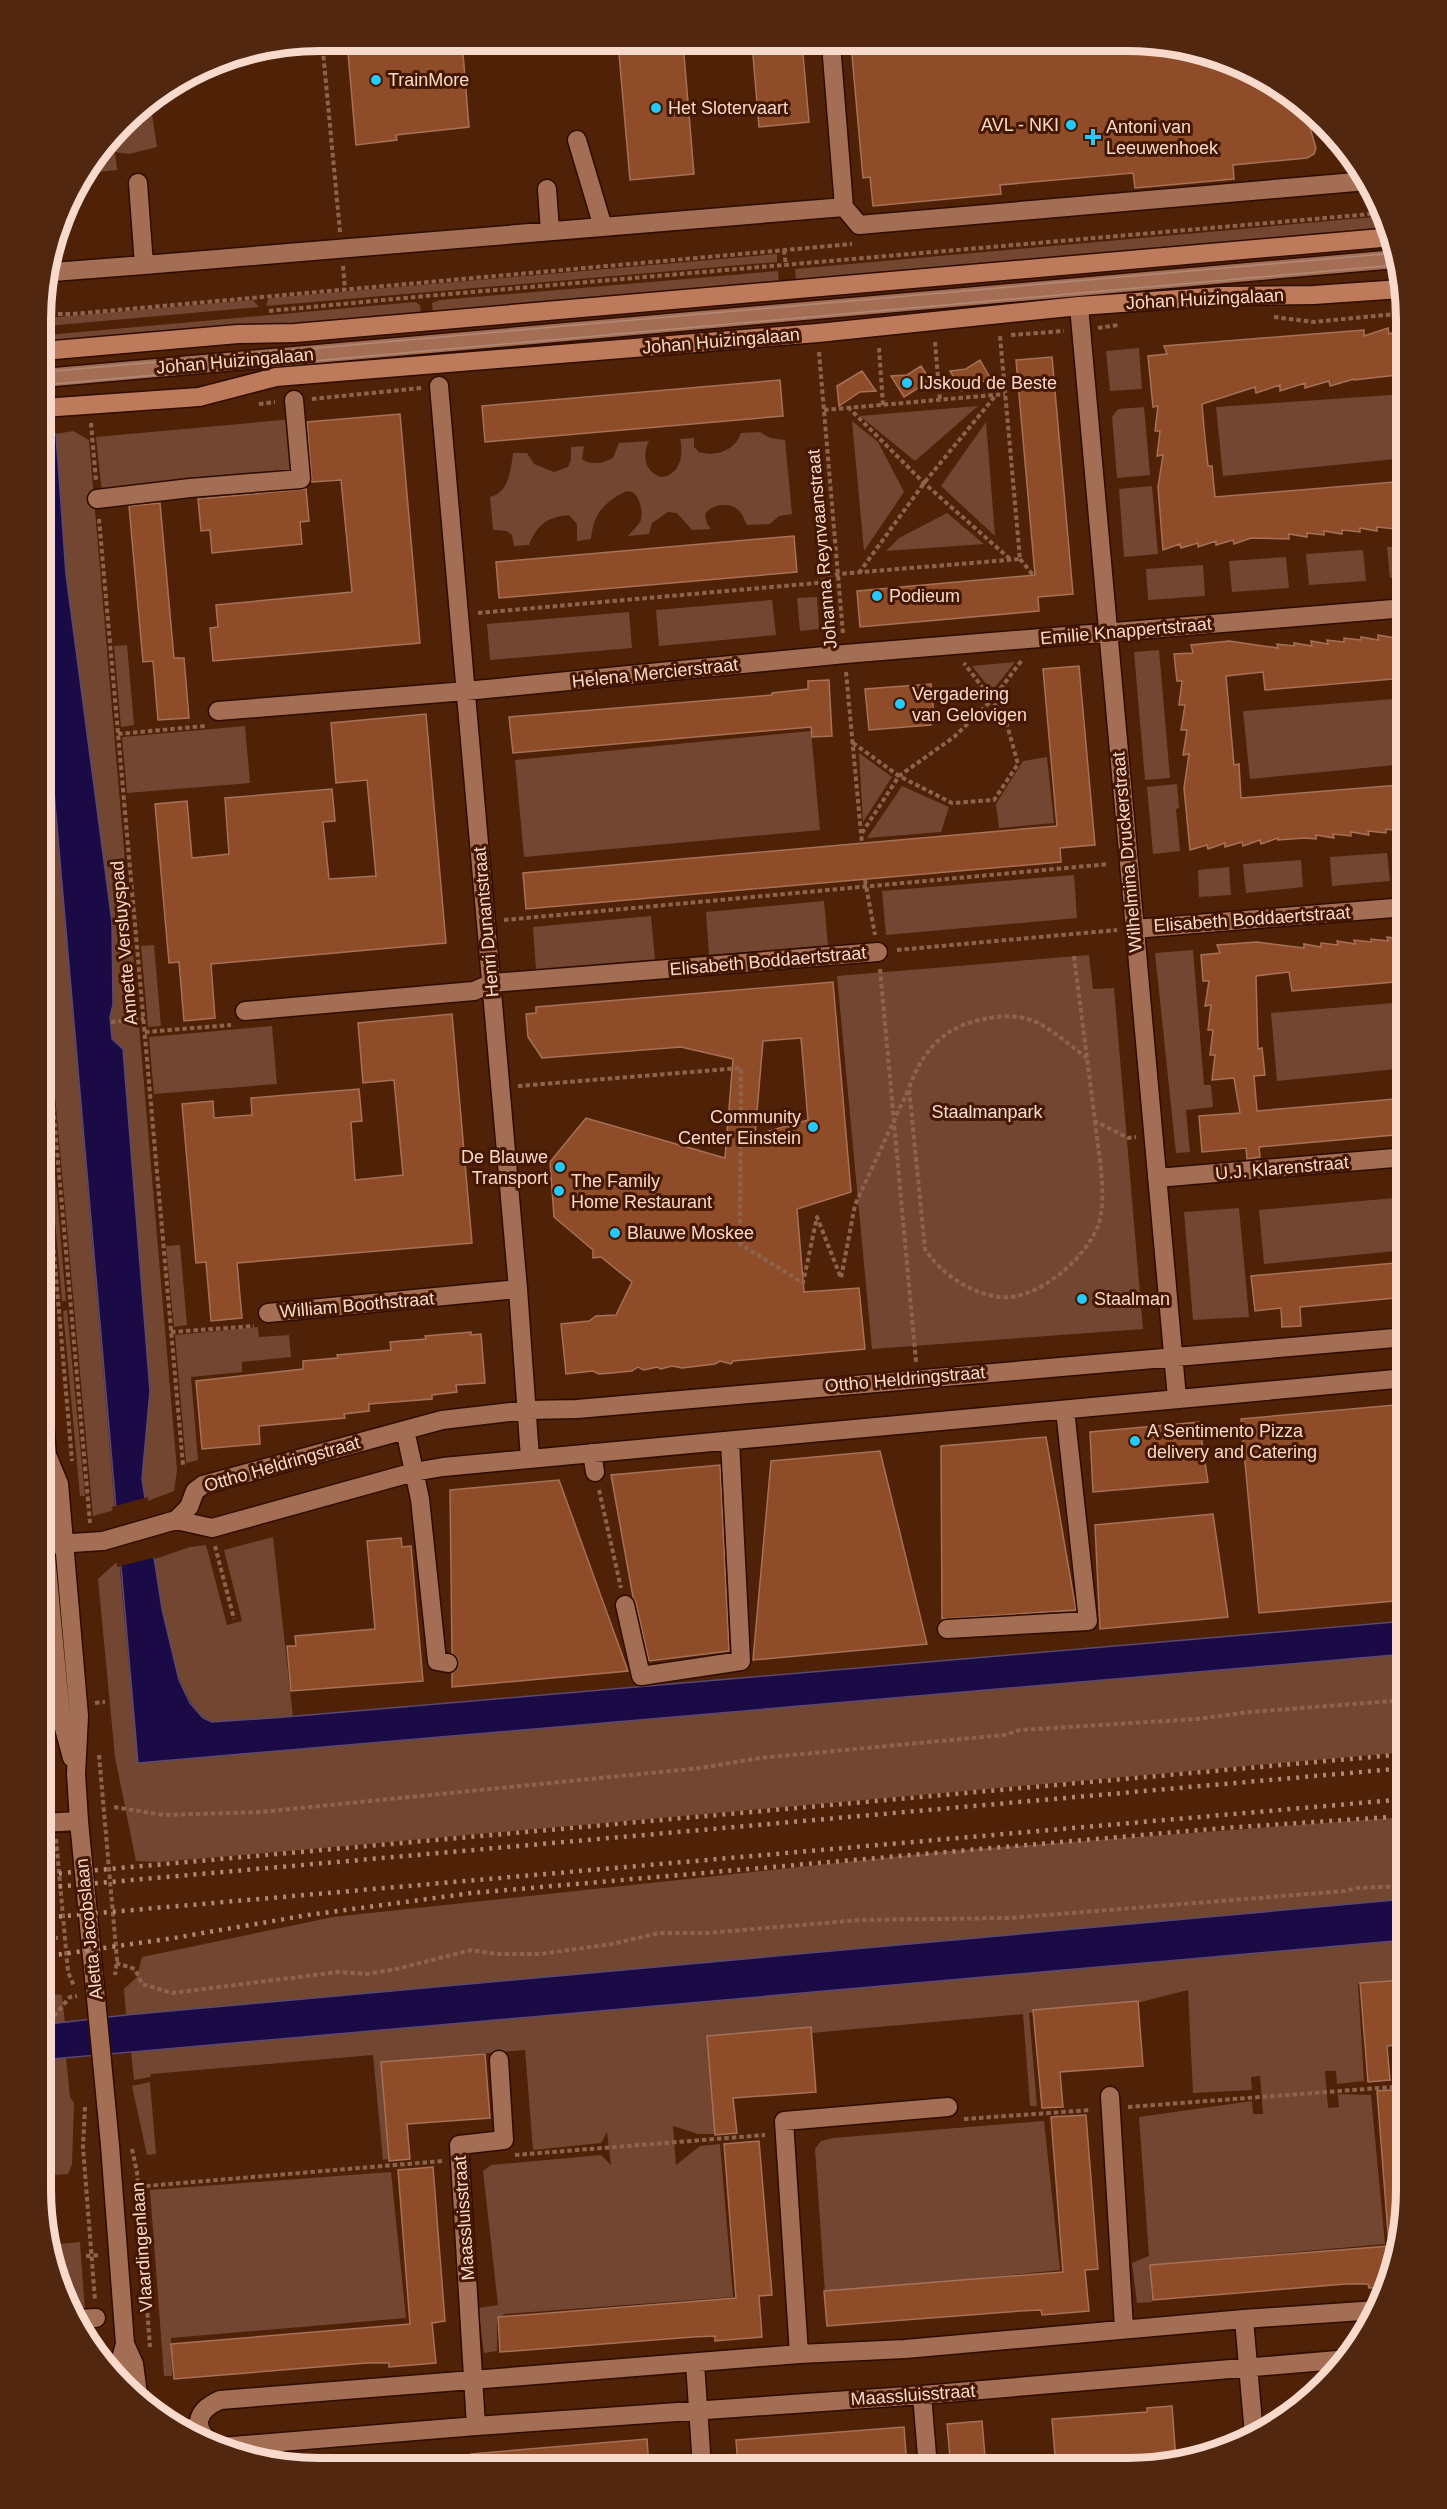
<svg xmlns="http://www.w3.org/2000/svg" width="1447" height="2509" font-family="Helvetica,sans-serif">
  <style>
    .green { fill: #724631 }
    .water { fill: #1a0b46; stroke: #5d496e; stroke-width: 1.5 }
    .pier { fill: #4f2107 }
    .building { fill: #8f4c29; stroke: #a77157; stroke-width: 1.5; fill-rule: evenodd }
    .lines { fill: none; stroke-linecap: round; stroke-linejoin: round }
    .minor-casing { stroke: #2e0c00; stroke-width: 21 }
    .major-casing { stroke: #2e0c00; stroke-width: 21 }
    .path { stroke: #8c644e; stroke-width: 4; stroke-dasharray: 4.5 3; stroke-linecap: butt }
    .minor { stroke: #a46e54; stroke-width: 18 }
    .major { stroke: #be7b5b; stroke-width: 18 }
    .tram { stroke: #af8a77; stroke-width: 1.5 }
    .rail { stroke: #af8a77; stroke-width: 4.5; stroke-dasharray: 3 6; stroke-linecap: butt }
    .poi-dot { fill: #24c9fe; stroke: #441700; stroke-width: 2 }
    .labels { text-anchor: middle; stroke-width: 6; stroke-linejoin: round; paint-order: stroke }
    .poi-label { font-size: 18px; fill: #f8dacc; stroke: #441700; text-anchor: start }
    .street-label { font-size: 18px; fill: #f8dacc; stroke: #441700 }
    .park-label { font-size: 18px; fill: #f3ded5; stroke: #441700 }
    .rim { fill: none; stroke: #f8dacc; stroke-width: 8 }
  </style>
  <rect width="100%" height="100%" fill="#4f2107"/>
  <path class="green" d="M150,101L157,147L129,154L115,152L117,170L87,173L135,110Z
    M1385,216L1391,229L796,283L795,269Z
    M777,254V262L266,306L268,299L271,298Z
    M50,262L54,288L43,298V284Z
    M778,271L779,285L433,314L432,303L440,300Z
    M253,300L259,307L47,326L46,318Z
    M415,302L420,305L421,314L295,327H208L48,341L47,335Z
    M1139,348L1142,389L1110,391L1106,351Z
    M1406,394V458L1223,476L1216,407Z
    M978,406L915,461L860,416Z
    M1144,407L1150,475L1117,478L1112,417L1118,409Z
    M293,419L297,475L102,493L96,437Z
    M852,421L878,442L904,492L864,551Z
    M986,422L995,536L941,486Z
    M73,431L89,440L177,1470L174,1491L145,1502L142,1478L150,1391L123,1049L112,1039L110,1017L113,1005L112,922L66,574L56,434Z
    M760,432L770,438L785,440L792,514L779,516L770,524L747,525C745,521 743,515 740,512C732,501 712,504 705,514L707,524L711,529L692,530L677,513L668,512L652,523L649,534L628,536C632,531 637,527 640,522C644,514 640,496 632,492C627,490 623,493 619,495C600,506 593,518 591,539L577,541V524L569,515C547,517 537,525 529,545L514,546L512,535L507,531L493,530L490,497C509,494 511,468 513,453H527L534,464L554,472L568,467L571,460V447L584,446L582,459C591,466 603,463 613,458L619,443L649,441C642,455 644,473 662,477C680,475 684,454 680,439L694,438V447L699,452C716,457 735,451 741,433Z
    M1152,486L1158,554L1124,557L1119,489Z
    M947,513L984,544L886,551L899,538Z
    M1406,546V577L1390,578L1387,547Z
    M1363,550L1366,581L1309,585L1306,554Z
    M1286,557L1289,588L1232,592L1229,561Z
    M1203,565L1205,596L1148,600L1146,569Z
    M817,597L819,629L800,631L797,598Z
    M772,600L776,635L659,646L656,610Z
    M629,612L632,648L490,660L487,624Z
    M127,645L134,725L121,727L114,646Z
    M1159,650L1170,778L1145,780L1134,652Z
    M42,653L115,1510L93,1516L42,952Z
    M1015,662L992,691L972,666Z
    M1406,698V764L1250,779L1243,711Z
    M245,726L250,783L127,793L122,737Z
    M811,731L820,830L524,857L515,760Z
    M859,753L892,777L863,822Z
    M1047,757L1054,823L999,828L996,804L1023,761Z
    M1177,784L1179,808L1176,809L1180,851L1153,854L1147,787Z
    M902,786L949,807L941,832L867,838Z
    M1387,853L1390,881L1332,886L1330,857Z
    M1301,860L1303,887L1246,893L1243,864Z
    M1229,867L1231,895L1199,897L1198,870Z
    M1074,875L1077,918L886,935L882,891Z
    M824,901L828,945L709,955L706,912Z
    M651,916L655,960L536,970L533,927Z
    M154,945L161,1026L148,1027L141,946Z
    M1193,950L1204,1085H1211L1213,1107L1186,1110L1190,1152L1176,1153L1155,953Z
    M1089,955L1093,989L1114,988L1143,1329L872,1349L837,976Z
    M1406,1002V1068L1277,1081L1271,1013Z
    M42,1020L66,1301H62L42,1070Z
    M272,1026L277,1084L154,1094L149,1037Z
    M1406,1197V1250L1264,1264L1259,1210Z
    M1239,1208L1249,1317L1193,1320L1184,1212Z
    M180,1245L187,1325L174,1327L166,1246Z
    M67,1310L85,1496H80L63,1311Z
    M258,1327L259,1337L289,1335L291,1357L242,1362V1372L191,1377L198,1460L186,1463L175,1335Z
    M273,1537L293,1717L212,1722C173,1706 160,1599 152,1560L190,1547L206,1545L227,1625L242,1621L224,1550Z
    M119,1560L138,1763L1406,1654V1752L219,1857L158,1862L136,1861L115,1757L98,1579Z
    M1406,1817V1899L126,2015L124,1989L137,1977L142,1957L333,1917L948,1851Z
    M1406,1940V1980L1358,1984L1364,2081L1337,2084L1336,2071H1325L1328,2108L1339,2107L1338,2094L1371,2095L1385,2244L1150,2265L1152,2302L1137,2303L1132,2263L1149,2256L1139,2117L1252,2101L1253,2114H1263L1260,2076L1251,2077L1252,2090L1193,2093L1188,1990L1137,2003L1029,2013L1037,2106H1030L1023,2014L710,2042L715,2134H698L673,2126L676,2165L700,2146L720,2144L733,2297L504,2314L497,2320V2351L484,2353L478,2308L498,2305L483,2171L491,2165L601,2155L611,2165L607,2132L601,2143L533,2150L525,2050L381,2062L388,2159L383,2160L373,2055L151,2074L150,2077L134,2080L131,2052Z
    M47,1968L51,1994L62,1995L65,2023L41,2025V1969Z
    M66,2057L70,2097L74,2103L72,2164L68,2174L41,2176V2060Z
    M150,2082L156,2154L147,2155L132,2086Z
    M1044,2121L1060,2270L825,2294L815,2149L821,2141L833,2138Z
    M391,2172L406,2318L171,2338L172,2376H164L150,2190Z
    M80,2242L85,2311L72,2312L55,2279L50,2245Z"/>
  <path class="water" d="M56,434L66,574L112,922L113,1005L110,1017L112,1039L123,1049L150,1391L142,1479L162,1609L179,1680L190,1703L203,1718L212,1722L285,1717L1406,1621V1654L138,1763L42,653L43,435Z
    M1406,1899V1940L41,2060V2025L126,2015Z"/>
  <path class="pier" d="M148,1497L156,1557L117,1567L112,1507Z"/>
  <path class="building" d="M347,41H462L469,127L396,135L397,140L356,145Z
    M618,42L683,43L694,174L630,180Z
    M752,43H802L809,122L759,127Z
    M851,44L1181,46L1250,69L1311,110L1320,120L1308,121L1316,148L1314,154L1307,158L1233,165L1234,179L1135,188L1133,173L1000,185L1001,194L873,206L870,177L863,178Z
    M1388,328L1389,334L1406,328V374L1354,380V379L1330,386L1329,381L1305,388V383L1280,391V385L1256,393L1255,387L1202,404L1204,428L1208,466H1212L1215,497L1406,481V527L1395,525V529L1377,527V531L1360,528V532L1342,530V534L1324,531V535L1307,533V537L1289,534V539L1251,538L1234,544L1233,540L1216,545V541L1198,547V543L1181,548L1180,544L1163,550L1158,487L1163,455L1157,456L1160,431H1155L1158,406L1153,407L1148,356L1167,354L1164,346L1364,330V336Z
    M1052,357L1073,594L1038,597L1039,611L860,627L857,591L1035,575L1016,360Z
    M980,360L992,381L977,382L962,391L950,371L966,369Z
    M921,366L934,386L918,388L904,397L891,376L907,375Z
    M862,371L876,391L860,392L839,406L837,386Z
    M780,380L783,416L485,442L482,406Z
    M400,414L420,643L213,661L210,628L218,627L216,605L352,592L341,480L312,482L307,422Z
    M306,489L309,521L300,522L302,544L212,553L210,530L201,531L198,499Z
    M160,503L174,658H184L189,718L158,720L153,661L143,662L129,506Z
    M794,536L797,572L499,598L496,562Z
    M1378,635L1406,640V671H1403L1404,678L1265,690L1263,672L1226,676L1234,765L1239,764L1241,798L1399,785L1400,791L1406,790V832L1386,829V833L1368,831L1369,835L1351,832V836L1333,834L1334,838L1316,835V839L1305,838L1278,840V838L1261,844L1260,840L1243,846L1242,842L1225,847V843L1208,849L1207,845L1190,850L1184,788L1189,754L1183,755L1187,730H1181L1185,705H1179L1182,681H1177L1174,654L1193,653L1191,645L1229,641L1278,648L1277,644L1294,646V643L1312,646L1311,641L1328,644L1327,640L1344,642V638L1361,640V637L1378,640Z
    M1079,666L1095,845L1060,848L1061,862L526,909L523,873L1057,826L1043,669Z
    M829,680L832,736L812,737L811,727L513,753L509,717L772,695V693L808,689V681Z
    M931,684L934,717H931V725L869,730L865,689Z
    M426,714L446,943L211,964L215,1018L184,1021L179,962L169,963L155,804L187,801L192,858L229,854L225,798L332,789L335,821L323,822L329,879L376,876L367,780L336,783L331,723Z
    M1387,937L1406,940V981L1292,991L1289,972L1256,976L1258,1049L1262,1048L1265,1075L1254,1076L1257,1111L1406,1098V1134L1259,1147L1260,1157L1247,1159L1246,1148L1202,1152L1199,1116L1240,1113L1234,1078L1212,1080L1215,1055H1210L1213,1030H1208L1211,1005L1205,1006L1209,981H1203L1201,955L1220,953L1217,945L1257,942L1304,948V944L1321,947V943L1338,945L1337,941L1355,944L1354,940L1371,942V939L1388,941Z
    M833,982L851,1192L797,1209L804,1292L859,1288L865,1349L733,1361L731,1364L720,1361L715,1364L682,1368L672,1366L661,1369L657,1367L644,1370L638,1367L632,1371L611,1373L599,1374L593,1371L566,1374L561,1324L589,1321L596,1316L616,1315L632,1282L601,1257L593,1258V1250L554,1217L550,1162L586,1118L725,1158L733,1059L681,1047L542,1058L528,1037L526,1014L536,1013V1007ZM801,1038L808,1120L755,1135L763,1041Z
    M452,1014L472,1243L237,1263L242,1318L211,1321L206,1262L196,1263L182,1104L213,1101L214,1118L252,1115L251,1098L359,1089L362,1121L351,1122L355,1180L403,1175L394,1080L363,1083L358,1023Z
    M1406,1262V1297L1300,1307L1301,1326L1282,1327L1281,1308L1255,1311L1251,1276Z
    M471,1332V1335L481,1334L485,1383L456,1385L457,1392L432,1395V1399L369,1404V1411L344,1414L345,1418L259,1426L260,1444L202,1449L196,1381L303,1369V1361L338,1358L337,1355L391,1350L390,1342L426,1339L425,1336Z
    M1406,1404V1600L1259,1613L1241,1419Z
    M1199,1422L1208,1482L1093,1492L1090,1432Z
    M1046,1437L1076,1610L942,1619L941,1446Z
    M880,1451L927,1644L753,1660L771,1461Z
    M720,1465L729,1651L649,1661L636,1603L633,1597L611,1475Z
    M559,1480L628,1671L452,1687V1673L459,1664L458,1659L452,1653L450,1490Z
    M1213,1514L1228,1617L1100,1629L1095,1525Z
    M401,1538L402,1547L411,1546L423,1681L291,1691L287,1646H296L295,1636L375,1629L367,1541Z
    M1406,1980V2044L1387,2046L1390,2080L1368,2082L1360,1983Z
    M1138,2001L1143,2066L1060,2072L1063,2107L1042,2108L1033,2010Z
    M811,2027L816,2092L733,2098L737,2133L715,2135L707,2036Z
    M485,2054L490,2118L407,2124L410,2159L389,2161L381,2062Z
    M1406,2089V2208L1387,2287L1369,2288L1368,2284H1346L1153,2300L1150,2265L1389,2246L1377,2091Z
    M1086,2115L1098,2269L1085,2270L1089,2311L1042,2315L1041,2310L1020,2311L827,2326L824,2291L1063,2272L1051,2117Z
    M759,2141L772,2295L759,2296L762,2337L715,2341V2336L693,2337L500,2352L498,2317L736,2298L724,2144Z
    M433,2167L445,2321L432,2323L436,2363L389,2367V2363H367L174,2379L171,2344L410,2324L398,2170Z
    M1172,2406L1176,2460L1127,2469L1056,2468L1052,2419L1147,2412V2408Z
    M982,2421L986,2468H951L947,2424Z
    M904,2427L907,2468L738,2467L736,2440Z
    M647,2439L649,2467H472L471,2454Z"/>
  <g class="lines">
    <defs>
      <path id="minor" d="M831,44L844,207L859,225L1367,181
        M577,140L603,227
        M138,183L144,265L844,207
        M547,189L550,231
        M53,272L144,265
        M1079,306L1177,1398
        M43,378L1396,259
        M439,386L518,1289L530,1458
        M97,499L190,488L301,479L294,400
        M218,711L466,691L845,654L1406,608
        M1134,929L1406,907
        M245,1011L474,991L492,983L878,952
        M1157,1178L1406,1157
        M268,1313L518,1289
        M405,1430L420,1499L437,1661L448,1663
        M592,1453L595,1472
        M47,1455L59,1484L79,1716L76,1774L79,1821L110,2145L125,2344L134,2364L139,2401
        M41,1482L47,1455L41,1389
        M41,1503L61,1717L72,1758
        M176,1520L212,1528L414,1472L443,1467L1406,1378
        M41,1545L103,1541L176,1520L189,1507L195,1491L203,1485L442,1420L527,1410L577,1409L1406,1337
        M625,1605L641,1676L741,1661L730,1441
        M947,1629L1088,1621L1065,1410
        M41,1823L79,1821
        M1110,2096L1124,2328
        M75,2319L96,2318
        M1244,2319L1254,2435
        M799,2354L784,2121L948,2107
        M695,2363L702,2467
        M119,2380V2366L125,2344
        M922,2395L928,2468
        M476,2426L459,2145L504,2140L499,2060
        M180,2429L199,2427
        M215,2445C191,2429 195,2411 220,2400L799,2354L905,2349L1244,2319L1377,2310
        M220,2447L476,2426L922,2395L1349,2359"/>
      <path id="major" d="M43,351L238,334L295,333L1393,237
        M43,408L199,397L276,377L818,333L1079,306L1222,296L1314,295L1401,289"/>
    </defs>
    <use href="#minor" class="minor-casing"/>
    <use href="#major" class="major-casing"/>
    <path class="path" d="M322,41L340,232
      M784,250L786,266
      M343,266L345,289
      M269,311L426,296L1383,213
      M43,314H73L852,244
      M1274,317L1314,322L1405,313
      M1098,328L1118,325
      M1011,335L1064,331
      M935,342L940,400
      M879,348L883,405
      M819,352L843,634
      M312,399L421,388
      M259,404L275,402
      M848,407L924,483L1010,559
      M824,410L1005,394
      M91,423L96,481
      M99,519L183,1465
      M1020,559L1033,575
      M859,573L924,483L996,395
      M478,613L817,583L838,574L1020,559L1000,336
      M846,672L862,844
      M118,734L205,726
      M853,743L899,776L952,803L994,800L1018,764L1007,725L992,700L964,663
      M862,833L899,776L954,737L992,700L1022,660
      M865,880L875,935
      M504,920L1109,864
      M897,950L1117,930
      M1074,956L1095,1121L1128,1138L1136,1137
      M880,969L916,1362
      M42,981L90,1523
      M111,1022L144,1019
      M145,1032L231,1025
      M1087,1058C1071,1046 1055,1032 1038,1023C1026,1017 1009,1015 997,1017C950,1022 925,1044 909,1088L925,1249C940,1273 971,1294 1000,1297C1037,1301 1085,1259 1098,1226C1108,1199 1098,1151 1095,1121
      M518,1086L741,1068L740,1244L803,1283L817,1217L841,1278L855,1205L909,1088
      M42,1115L72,1461
      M42,1278L56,1277
      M171,1332L254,1326
      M599,1490L621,1588
      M215,1546L234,1619
      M95,1703L105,1702
      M47,1750L52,1805
      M99,1755L117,1960L115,1975
      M41,1765L50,1763
      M114,1807L164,1815L261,1812L700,1768L760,1758L1004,1735L1020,1730L1197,1719L1249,1712L1406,1700
      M56,1839L68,1972L74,1986
      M41,1939L58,1938
      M116,1963L135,1969L142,1984L172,1993L338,1972L367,1974L397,1969L471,1950L496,1954H540L612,1944L659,1933H708L860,1920L1009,1918L1345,1891L1356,1888L1406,1886
      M41,2020H51L70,1997L77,1996
      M85,2107L83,2147L95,2300
      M1128,2107L1406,2086
      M964,2119L1091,2110
      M132,2149L137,2172L150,2347
      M515,2155L765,2135
      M146,2186L442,2161
      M141,2252L150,2251
      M86,2256L100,2255
      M98,2337L99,2357"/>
    <use href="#minor" class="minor"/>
    <use href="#major" class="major"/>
    <path class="tram" d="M43,372L1395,253
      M43,385L1397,265"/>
    <path class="rail" d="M41,1875L1406,1754
      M41,1888L1406,1768
      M41,1918L1406,1799
      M41,1957L174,1938L308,1915L472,1893L1223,1828L1406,1816"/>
  </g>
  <g class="poi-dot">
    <circle cx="376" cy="80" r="6"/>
    <circle cx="656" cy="108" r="6"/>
    <circle cx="1071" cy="125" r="6"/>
    <path d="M1090 128h6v6h6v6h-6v6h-6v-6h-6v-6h6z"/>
    <circle cx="907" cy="383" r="6"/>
    <circle cx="877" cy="596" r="6"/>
    <circle cx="900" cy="704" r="6"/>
    <circle cx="813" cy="1127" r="6"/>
    <circle cx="560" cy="1167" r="6"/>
    <circle cx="559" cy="1191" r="6"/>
    <circle cx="615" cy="1233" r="6"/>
    <circle cx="1082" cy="1299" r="6"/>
    <circle cx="1135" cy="1441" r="6"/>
  </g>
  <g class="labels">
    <g class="poi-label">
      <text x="388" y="86">TrainMore</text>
      <text x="668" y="114">Het Slotervaart</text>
      <text x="1059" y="131" text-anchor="end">AVL - NKI</text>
      <text x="1106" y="133">Antoni van<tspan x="1106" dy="21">Leeuwenhoek</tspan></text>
      <text x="919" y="389">IJskoud de Beste</text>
      <text x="889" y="602">Podieum</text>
      <text x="912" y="700">Vergadering<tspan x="912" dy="21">van Gelovigen</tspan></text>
      <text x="801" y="1123" text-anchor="end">Community<tspan x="801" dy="21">Center Einstein</tspan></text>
      <text x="548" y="1163" text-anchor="end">De Blauwe<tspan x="548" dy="21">Transport</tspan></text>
      <text x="571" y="1187">The Family<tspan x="571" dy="21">Home Restaurant</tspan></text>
      <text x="627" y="1239">Blauwe Moskee</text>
      <text x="1094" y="1305">Staalman</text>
      <text x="1147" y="1437">A Sentimento Pizza<tspan x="1147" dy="21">delivery and Catering</tspan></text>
    </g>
    <g class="street-label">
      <text transform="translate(1205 299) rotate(-3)" y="6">Johan Huizingalaan</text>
      <text transform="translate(721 341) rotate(-5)" y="6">Johan Huizingalaan</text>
      <text transform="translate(235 361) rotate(-5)" y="6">Johan Huizingalaan</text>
      <text transform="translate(822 549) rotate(-95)" y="6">Johanna Reynvaanstraat</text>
      <text transform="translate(1126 631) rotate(-5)" y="6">Emilie Knappertstraat</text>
      <text transform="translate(655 673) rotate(-6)" y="6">Helena Mercierstraat</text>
      <text transform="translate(1127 852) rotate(-95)" y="6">Wilhelmina Druckerstraat</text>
      <text transform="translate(1252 919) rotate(-4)" y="6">Elisabeth Boddaertstraat</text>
      <text transform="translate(486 922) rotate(-95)" y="6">Henri Dunantstraat</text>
      <text transform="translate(124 943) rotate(-95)" y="6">Annette Versluyspad</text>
      <text transform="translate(768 961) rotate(-5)" y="6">Elisabeth Boddaertstraat</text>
      <text transform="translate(1282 1168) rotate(-5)" y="6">U.J. Klarenstraat</text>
      <text transform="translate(357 1305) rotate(-5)" y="6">William Boothstraat</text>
      <text transform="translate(905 1379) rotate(-5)" y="6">Ottho Heldringstraat</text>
      <text transform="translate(282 1464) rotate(-16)" y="6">Ottho Heldringstraat</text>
      <text transform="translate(89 1929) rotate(-96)" y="6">Aletta Jacobslaan</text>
      <text transform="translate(464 2218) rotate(-94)" y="6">Maassluisstraat</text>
      <text transform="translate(142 2247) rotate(-94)" y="6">Vlaardingenlaan</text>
      <text transform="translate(913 2395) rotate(-4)" y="6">Maassluisstraat</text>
    </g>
    <g class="park-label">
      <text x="987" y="1118">Staalmanpark</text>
    </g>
  </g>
  <path d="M0 0H1447V2509H0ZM320 51H1127A269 269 0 0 1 1396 320V2189A269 269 0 0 1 1127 2458H320A269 269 0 0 1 51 2189V320A269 269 0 0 1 320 51Z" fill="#522710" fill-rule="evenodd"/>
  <path class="rim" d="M320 51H1127A269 269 0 0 1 1396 320V2189A269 269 0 0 1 1127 2458H320A269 269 0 0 1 51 2189V320A269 269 0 0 1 320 51Z"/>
</svg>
